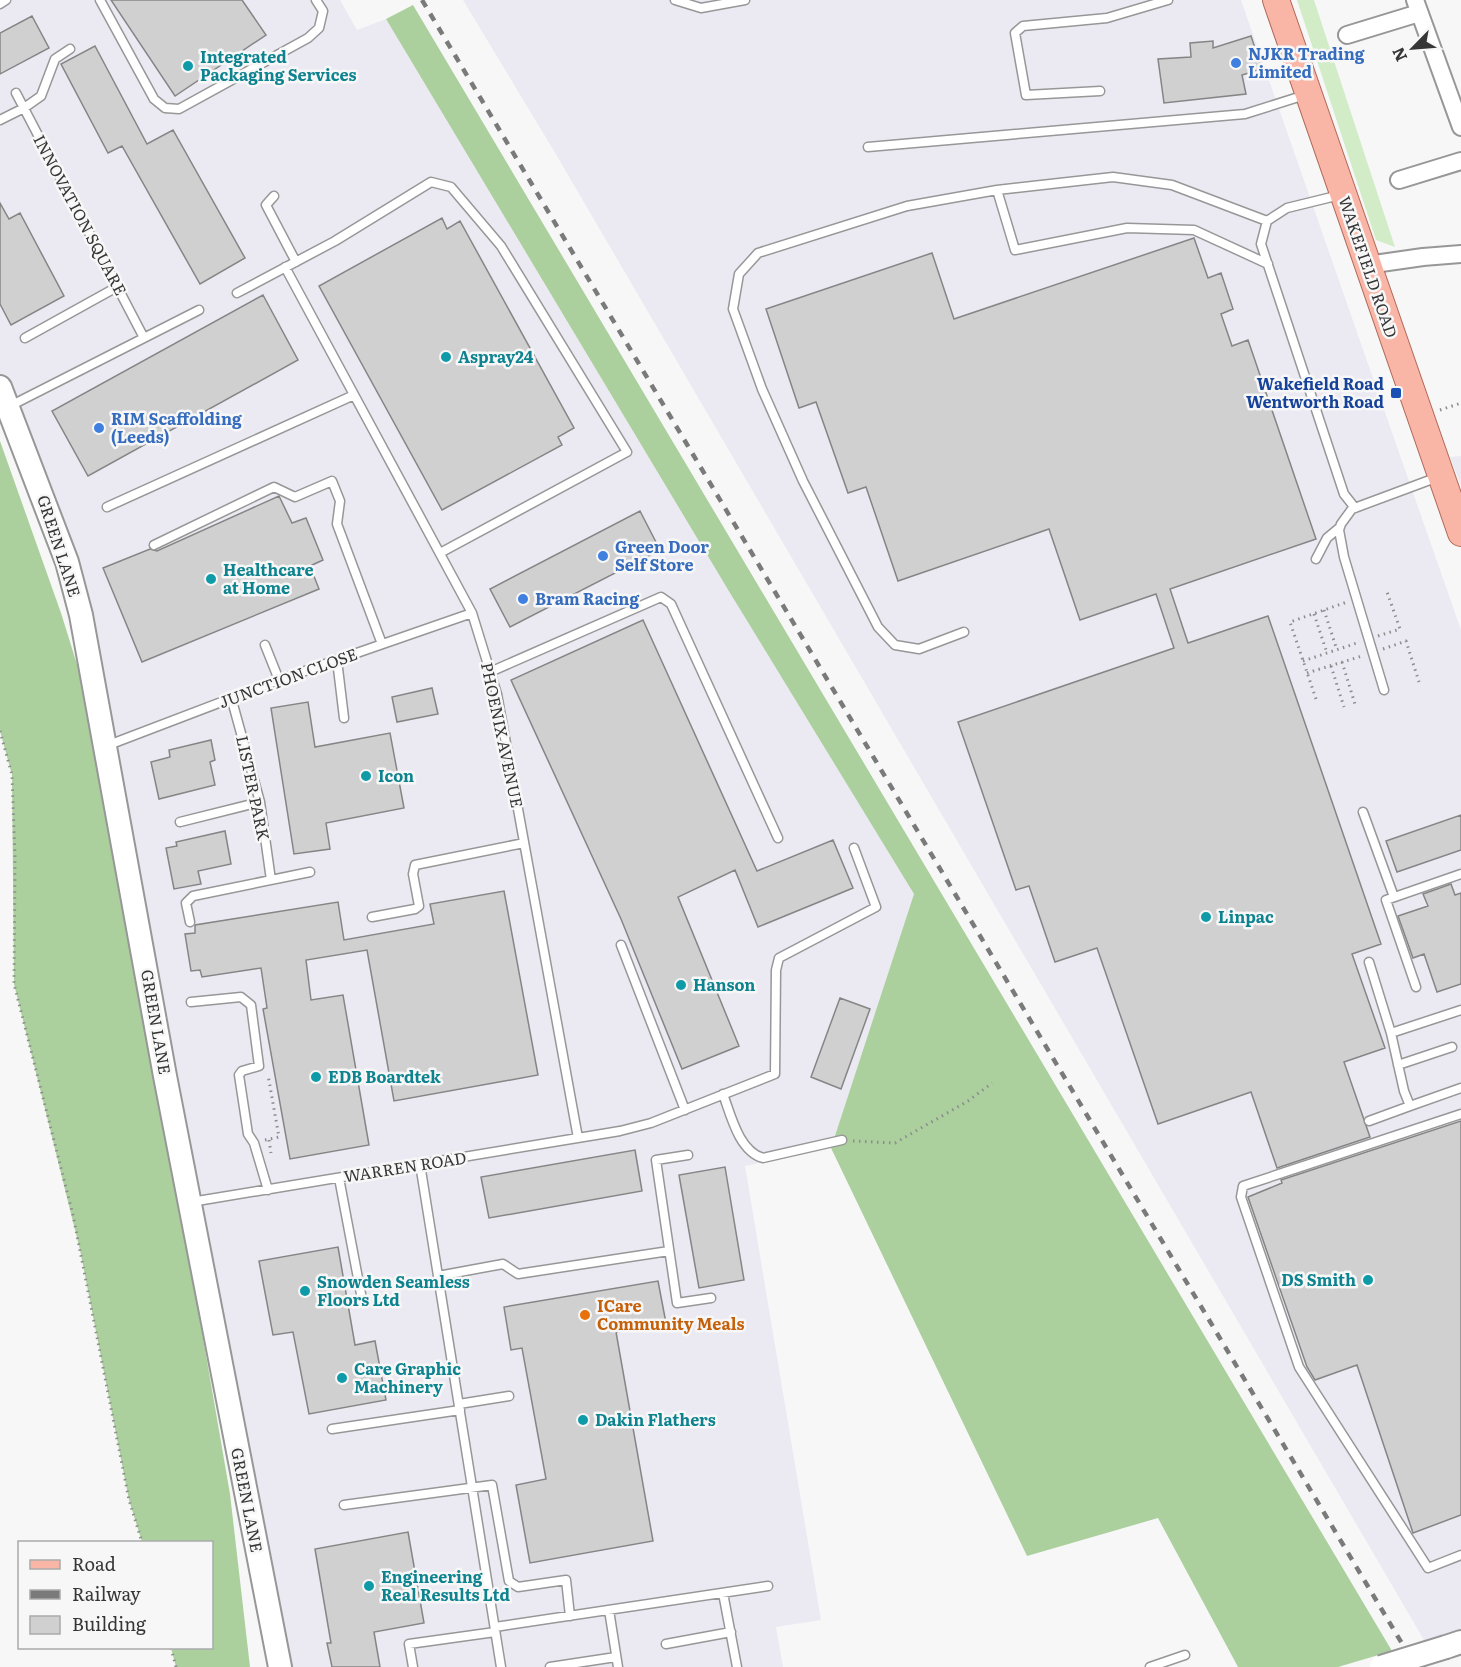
<svg xmlns="http://www.w3.org/2000/svg" width="1461" height="1667" font-family="Literata,serif">
  <style>
    .built { fill: #ebeaf3 }
    .green { fill: #d2ecc8 }
    .forest { fill: #abd09d }
    .building { fill: #d0d0d1; stroke: #858586; stroke-width: 1.5 }
    .lines { fill: none; stroke-linecap: round; stroke-linejoin: round }
    .lane-casing { stroke: #979798; stroke-width: 11 }
    .street-casing { stroke: #979798; stroke-width: 20 }
    .secondary-casing { stroke: #979798; stroke-width: 26 }
    .primary-casing { stroke: #b26a58; stroke-width: 28 }
    .path { stroke: #8d8d8e; stroke-width: 3; stroke-dasharray: 1.5 4.5; stroke-linecap: butt }
    .lane { stroke: #fff; stroke-width: 8 }
    .street { stroke: #fff; stroke-width: 16 }
    .secondary { stroke: #fff; stroke-width: 22 }
    .primary { stroke: #f9b6a6; stroke-width: 26 }
    .rail { stroke: #7a7a7b; stroke-width: 4.5; stroke-dasharray: 8 8; stroke-linecap: butt }
    .secondary-bridge-casing { stroke: #979798; stroke-width: 26; stroke-linecap: butt }
    .secondary-bridge { stroke: #fff; stroke-width: 22 }
    .shop-dot { fill: #3f7fe0; stroke: #f7f7f8; stroke-width: 2 }
    .culture-dot { fill: #0f9aa8; stroke: #f7f7f8; stroke-width: 2 }
    .transit-dot { fill: #1a4fb4; stroke: #f7f7f8; stroke-width: 2 }
    .food-dot { fill: #e8710a; stroke: #f7f7f8; stroke-width: 2 }
    .labels { text-anchor: middle; stroke-width: 5; stroke-linejoin: round; paint-order: stroke }
    .shop-label { font-size: 16px; font-weight: bold; fill: #366cbe; stroke: #f7f7f8; text-anchor: start }
    .culture-label { font-size: 16px; font-weight: bold; fill: #0d838f; stroke: #f7f7f8; text-anchor: start }
    .street-label { font-size: 16px; fill: #363637; stroke: #f7f7f8 }
    .transit-label { font-size: 16px; font-weight: bold; fill: #164399; stroke: #f7f7f8; text-anchor: end }
    .food-label { font-size: 16px; font-weight: bold; fill: #c56008; stroke: #f7f7f8; text-anchor: start }
  </style>
  <rect width="100%" height="100%" fill="#f7f7f8"/>
  <path class="built" d="M0,0H340L357,30L386,19L730,593L914,894L831,1148L745,1166L821,1620L776,1627L783,1667H280L67,562L0,404Z
    M463,0H1241L1461,630V1629L1424,1640L554,151Z
    M1461,456V486L1450,457Z"/>
  <path class="green" d="M1297,0H1314L1395,247L1376,240Z"/>
  <path class="forest" d="M413,5L1392,1651L1338,1667H1238L1158,1518L1027,1556L831,1148L914,894L730,593L386,19Z
    M0,441L61,613L85,690L153,1048L230,1494L250,1667H176L171,1648H212V1542H142L129,1500L80,1250L14,984L12,775L0,731Z"/>
  <path class="building" d="M111,0H242L266,35L175,96Z
    M32,16L49,48L0,74V33Z
    M1251,36L1262,69L1242,75L1246,94L1164,103L1158,59L1191,57L1190,43L1213,41V48Z
    M95,46L147,144L173,130L245,258L200,284L122,146L108,153L61,64Z
    M0,203L9,219L20,213L64,296L11,325L0,304Z
    M442,218L447,229L460,221L574,428L558,437L562,445L442,510L319,286Z
    M1194,238L1208,278L1221,273L1233,309L1221,314L1232,346L1248,340L1316,539L1170,589L1188,643L1268,616L1381,944L1352,954L1385,1048L1344,1062L1370,1137L1277,1168L1251,1092L1158,1124L1097,948L1055,962L1029,886L1016,890L958,722L1174,648L1156,594L1080,620L1049,529L898,581L866,487L848,493L816,402L799,408L766,309L932,253L954,319Z
    M263,295L298,360L88,476L52,411Z
    M279,496L292,523L306,518L323,560L310,566L319,589L142,662L103,568L150,549L157,551Z
    M640,511L660,550L510,627L490,589Z
    M643,620L757,871L833,840L853,888L758,927L735,870L678,897L739,1046L682,1069L621,919L511,680Z
    M432,688L438,714L397,722L392,697Z
    M308,702L315,747L390,733L404,808L326,823L330,849L294,854L271,708Z
    M211,740L215,760L210,762L215,785L159,799L151,762L170,757L169,750Z
    M1461,815V850L1397,872L1386,841Z
    M225,831L231,864L198,871L201,884L174,889L166,848L177,846L176,842Z
    M1451,884L1455,895L1461,893V984L1437,992L1424,954L1413,958L1398,916L1428,906L1423,894Z
    M504,891L538,1075L394,1101L367,950L306,960L311,1000L343,995L369,1145L290,1159L263,1009L267,1008L261,968L202,977L200,970L191,971L185,934L195,933V925L338,902L344,940L434,924L430,904Z
    M840,998L870,1009L841,1089L811,1077Z
    M1461,1121V1515L1413,1533L1357,1365L1315,1380L1307,1367L1248,1197L1282,1183L1281,1180Z
    M635,1150L642,1191L489,1218L481,1177Z
    M725,1167L744,1280L699,1288L679,1175Z
    M338,1247L355,1345L375,1341L386,1400L309,1414L293,1332L273,1335L259,1261Z
    M658,1281L666,1323L616,1332L653,1541L530,1563L516,1485L546,1479L522,1348L511,1350L504,1307Z
    M408,1532L424,1623L374,1632L380,1667H332L327,1643H331L315,1549Z"/>
  <g class="lines">
    <defs>
      <path id="lane" d="M100,0L154,99L165,108L179,109L308,38L319,28L323,11L316,0
        M675,0L701,8L745,0
        M0,4L6,0
        M1100,91L1026,95L1015,33L1023,26L1107,18L1168,0
        M16,93L143,336
        M0,120L24,108L41,96L55,59L70,49
        M868,147L1245,114L1305,95
        M997,190L1113,177L1172,185L1267,221
        M1340,195L1287,208L1267,221L1261,244L1344,494L1355,508
        M274,196L266,205L296,262
        M285,267L472,613L497,694L578,1138
        M237,293L335,241L431,182L451,187L501,246L627,452L440,553
        M25,338L117,287
        M10,406L199,310
        M107,507L354,395
        M154,545L274,487L295,497L332,481L340,501L337,524L382,644
        M1316,559L1327,538L1339,528
        M964,632L919,649L895,645L878,627L803,481L762,389L733,309L739,274L758,253L907,206L997,190L1015,250L1127,228L1194,230L1268,264
        M265,645L279,680
        M337,660L344,718
        M490,672L661,597L671,604L778,838
        M1384,690L1344,557L1339,530L1341,524L1352,509L1438,477
        M231,697L260,802L271,880
        M106,746L279,680L472,613
        M1363,812L1394,897
        M180,822L260,802
        M372,917L415,909L419,906L413,874L415,865L524,843
        M190,922L186,903L193,896L310,872
        M621,945L685,1110
        M1369,962L1391,1033
        M1416,987L1386,900L1461,874
        M191,1002L241,997L251,1005L259,1066L242,1071L239,1075L248,1134L254,1143L268,1190
        M1398,1065L1452,1047
        M723,1094C731,1116 739,1151 763,1158L842,1140
        M1410,1106L1461,1088
        M1461,1114L1243,1186L1241,1197L1299,1367L1428,1568L1461,1555
        M1369,1121L1410,1106L1404,1091L1391,1033L1461,1010
        M688,1155L656,1160L677,1303L711,1298
        M420,1164L501,1667
        M339,1178L361,1294
        M191,1202L620,1131L651,1123L775,1074L776,970L779,958L876,907L854,848
        M438,1276L503,1264L518,1274L669,1251
        M459,1404L509,1396
        M332,1429L460,1410
        M344,1505L492,1485L509,1581L518,1587L566,1580L570,1616
        M723,1593L737,1667
        M609,1610L618,1667
        M495,1627L768,1586
        M666,1644L731,1632
        M413,1667L409,1644L495,1632
        M550,1667L616,1657
        M1150,1667L1185,1655"/>
      <path id="street" d="M1415,0L1461,127
        M1347,35L1419,13
        M1399,180L1461,161
        M1367,265L1423,257L1461,254"/>
      <path id="secondary" d="M0,387L67,562L81,615L165,1076L280,1667
        M1446,1647L1461,1642"/>
      <path id="primary" d="M1276,0L1461,533"/>
    </defs>
    <use href="#lane" class="lane-casing"/>
    <use href="#street" class="street-casing"/>
    <use href="#secondary" class="secondary-casing"/>
    <use href="#primary" class="primary-casing"/>
    <path class="path" d="M1440,410L1461,403
      M1324,610L1337,650
      M1314,614L1327,653
      M1378,636L1400,629L1386,589
      M1383,649L1406,641L1419,682
      M1303,661L1360,642
      M1342,662L1355,704
      M1331,666L1344,707
      M1307,673L1362,656
      M1316,699L1290,622L1347,602
      M0,731L12,775L15,858L14,984L73,1215L129,1500L142,1542
      M265,1140L279,1137L268,1075
      M269,1140L271,1153
      M853,1141L895,1143L968,1101L992,1083
      M171,1648L176,1667"/>
    <use href="#lane" class="lane"/>
    <use href="#street" class="street"/>
    <use href="#secondary" class="secondary"/>
    <use href="#primary" class="primary"/>
    <path class="rail" d="M422,0L1416,1667"/>
    <defs>
      <path id="secondary-bridge" d="M1381,1667L1446,1647"/>
    </defs>
    <use href="#secondary-bridge" class="secondary-bridge-casing"/>
    <use href="#secondary-bridge" class="secondary-bridge"/>
  </g>
  <g class="shop-dot">
    <circle cx="1236" cy="63" r="6"/>
    <circle cx="99" cy="428" r="6"/>
    <circle cx="603" cy="556" r="6"/>
    <circle cx="523" cy="599" r="6"/>
  </g>
  <g class="culture-dot">
    <circle cx="188" cy="66" r="6"/>
    <circle cx="446" cy="357" r="6"/>
    <circle cx="211" cy="579" r="6"/>
    <circle cx="366" cy="776" r="6"/>
    <circle cx="1206" cy="917" r="6"/>
    <circle cx="681" cy="985" r="6"/>
    <circle cx="316" cy="1077" r="6"/>
    <circle cx="1368" cy="1280" r="6"/>
    <circle cx="305" cy="1291" r="6"/>
    <circle cx="342" cy="1378" r="6"/>
    <circle cx="583" cy="1420" r="6"/>
    <circle cx="369" cy="1586" r="6"/>
  </g>
  <rect class="transit-dot" x="1390" y="387" width="12" height="12" rx="3"/>
  <circle class="food-dot" cx="585" cy="1315" r="6"/>
  <g class="labels">
    <g class="shop-label">
      <text x="1248" y="60">NJKR Trading<tspan x="1248" dy="18">Limited</tspan></text>
      <text x="111" y="425">RIM Scaffolding<tspan x="111" dy="18">(Leeds)</tspan></text>
      <text x="615" y="553">Green Door<tspan x="615" dy="18">Self Store</tspan></text>
      <text x="535" y="605">Bram Racing</text>
    </g>
    <g class="culture-label">
      <text x="200" y="63">Integrated<tspan x="200" dy="18">Packaging Services</tspan></text>
      <text x="458" y="363">Aspray24</text>
      <text x="223" y="576">Healthcare<tspan x="223" dy="18">at Home</tspan></text>
      <text x="378" y="782">Icon</text>
      <text x="1218" y="923">Linpac</text>
      <text x="693" y="991">Hanson</text>
      <text x="328" y="1083">EDB Boardtek</text>
      <text x="1356" y="1286" text-anchor="end">DS Smith</text>
      <text x="317" y="1288">Snowden Seamless<tspan x="317" dy="18">Floors Ltd</tspan></text>
      <text x="354" y="1375">Care Graphic<tspan x="354" dy="18">Machinery</tspan></text>
      <text x="595" y="1426">Dakin Flathers</text>
      <text x="381" y="1583">Engineering<tspan x="381" dy="18">Real Results Ltd</tspan></text>
    </g>
    <g class="street-label">
      <text transform="translate(80 215) rotate(62)" y="6">INNOVATION SQUARE</text>
      <text transform="translate(1368 267) rotate(71)" y="6">WAKEFIELD ROAD</text>
      <text transform="translate(59 546) rotate(72)" y="6">GREEN LANE</text>
      <text transform="translate(288 678) rotate(-20)" y="6">JUNCTION CLOSE</text>
      <text transform="translate(502 735) rotate(78)" y="6">PHOENIX AVENUE</text>
      <text transform="translate(253 788) rotate(78)" y="6">LISTER PARK</text>
      <text transform="translate(156 1022) rotate(80)" y="6">GREEN LANE</text>
      <text transform="translate(405 1167) rotate(-9)" y="6">WARREN ROAD</text>
      <text transform="translate(247 1500) rotate(79)" y="6">GREEN LANE</text>
    </g>
    <g class="transit-label">
      <text x="1384" y="390">Wakefield Road<tspan x="1384" dy="18">Wentworth Road</tspan></text>
    </g>
    <g class="food-label">
      <text x="597" y="1312">ICare<tspan x="597" dy="18">Community Meals</tspan></text>
    </g>
  </g>
  <rect x="18" y="1541" width="195" height="108" fill="#f7f7f8" stroke="#aaaaab" stroke-width="1.5"/>
  <rect x="30" y="1560" width="30" height="9" fill="#f9b6a6" stroke="#aaaaab" stroke-width="1.5"/>
  <text x="72" y="1571" font-size="18" fill="#363637">Road</text>
  <rect x="30" y="1590" width="30" height="9" fill="#7a7a7b" stroke="#aaaaab" stroke-width="1.5"/>
  <text x="72" y="1601" font-size="18" fill="#363637">Railway</text>
  <rect x="30" y="1616" width="30" height="18" fill="#d0d0d1" stroke="#aaaaab" stroke-width="1.5"/>
  <text x="72" y="1631" font-size="18" fill="#363637">Building</text>
  <g transform="translate(1413 48) rotate(245)" stroke="#f7f7f8" stroke-width="4.5" paint-order="stroke">
  <path d="M0-4.5L10 22L0 15L-10 22Z" fill="#363637"/>
  <text y="-9" font-size="16" font-weight="bold" text-anchor="middle" fill="#363637">N</text>
  </g>
</svg>
